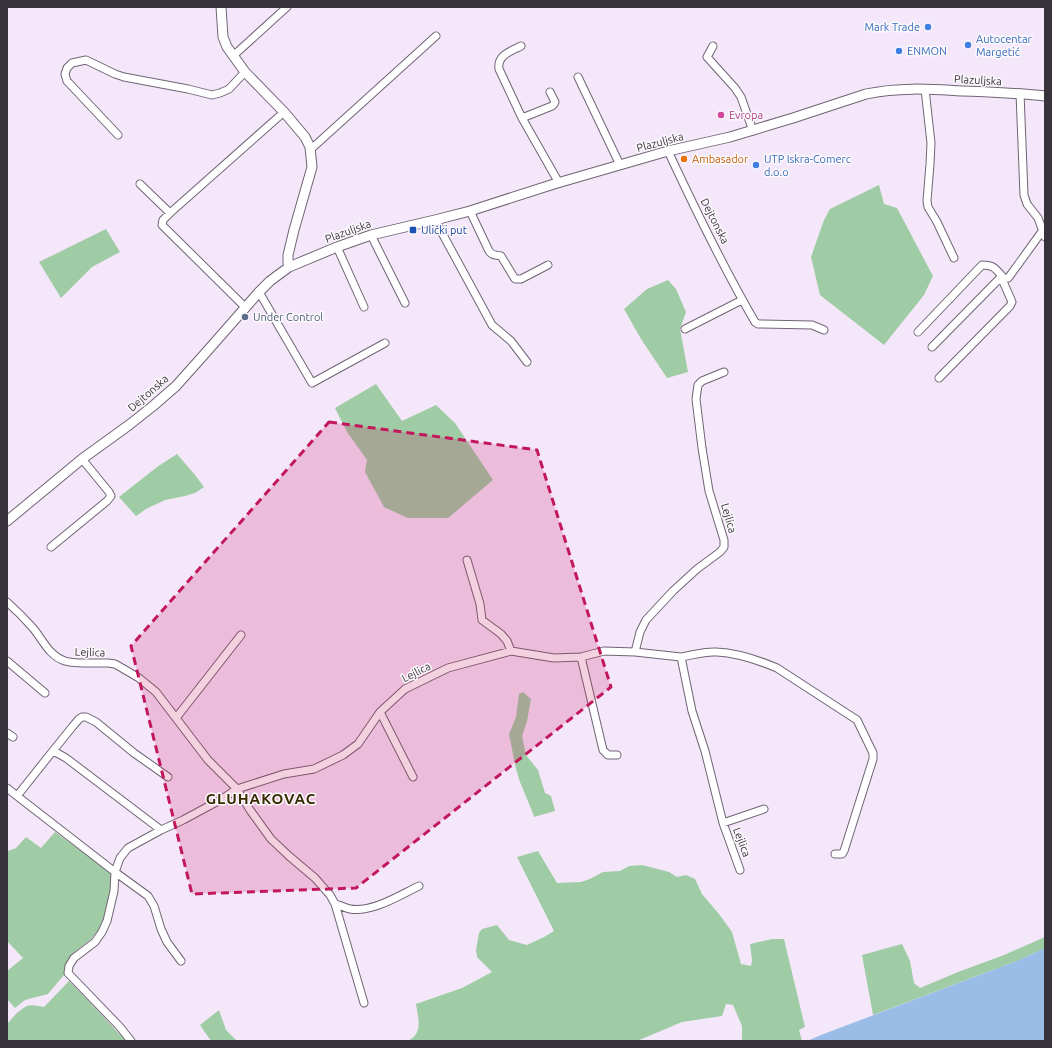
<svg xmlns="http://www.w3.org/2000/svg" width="1052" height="1048" font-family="Ubuntu,sans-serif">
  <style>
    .green { fill: #9fcca5 }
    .water { fill: #99bde7 }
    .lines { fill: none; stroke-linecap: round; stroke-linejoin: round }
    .street-casing { stroke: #706474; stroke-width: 9 }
    .secondary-casing { stroke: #706474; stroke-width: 11 }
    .street { stroke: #fff; stroke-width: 7 }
    .secondary { stroke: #fff; stroke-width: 9 }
    .marked { fill: #c2185b; fill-opacity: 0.2; stroke: #c2185b; stroke-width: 3; stroke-dasharray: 8 5; stroke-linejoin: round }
    .shop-dot { fill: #3f7fe0; stroke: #fcf9fd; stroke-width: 1.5 }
    .hotel-dot { fill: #d1479c; stroke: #fcf9fd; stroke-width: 1.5 }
    .food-dot { fill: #e8710a; stroke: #fcf9fd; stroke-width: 1.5 }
    .transit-dot { fill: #1a4fb4; stroke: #fcf9fd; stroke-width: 1.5 }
    .service-dot { fill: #5c6f8a; stroke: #fcf9fd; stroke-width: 1.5 }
    .labels { text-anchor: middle; stroke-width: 3; stroke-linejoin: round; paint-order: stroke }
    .shop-label { font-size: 11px; fill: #366cbe; stroke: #fcf9fd; text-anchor: start }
    .street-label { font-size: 11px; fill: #38333a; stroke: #fcf9fd }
    .hotel-label { font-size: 11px; fill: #b23c85; stroke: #fcf9fd; text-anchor: start }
    .food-label { font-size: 11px; fill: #c56008; stroke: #fcf9fd; text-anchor: start }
    .transit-label { font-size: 11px; fill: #164399; stroke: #fcf9fd; text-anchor: start }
    .service-label { font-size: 11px; fill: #4e5e75; stroke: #fcf9fd; text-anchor: start }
    .district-label { font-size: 15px; font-weight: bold; letter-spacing: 1px; fill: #372b00; stroke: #fcf9fd }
  </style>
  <rect width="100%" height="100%" fill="#f5e7fa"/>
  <path class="green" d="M879,185L884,204L897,208L933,276L924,295L884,345L820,295L811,257L824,220L830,209Z
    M106,229L120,252L92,267L61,298L39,262Z
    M668,280L676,289L686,312L680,329L688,372L667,378L641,339L624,309L647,289Z
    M376,384L402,421L436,405L455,423L493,480L448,518H408L384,507L365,472L367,460L347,432L335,408Z
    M177,454L195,475L204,487L195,493L185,496L165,500L146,509L136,516L119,497L157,467Z
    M523,692L531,699L527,721L522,736L526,755L538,770L545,793L551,796L555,811L534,817L532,811L520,782L516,769L509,734L516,717L519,694Z
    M55,832L113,874L112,886L101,927L91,939L77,950L68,959L64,975L48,994L25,1000L15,1008L7,999V971L23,958L7,941V853L8,851L16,848L26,837L41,848Z
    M538,851L557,883L581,882L590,879L603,872L620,871L629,866L642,865L669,872L677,877L686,875L695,879L702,894L719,914L732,932L741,964L751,966L752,960L750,944L772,939H784L805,1027L799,1030L802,1041H742V1026L733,1005L726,1004L722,1016L682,1022L637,1041H407C424,1034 418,1019 416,1004L462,988L492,972L477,957L476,950L479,933L482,929L497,925L509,940L527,945L544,937L554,931L517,857Z
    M1045,937V948L1019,960L873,1015L862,955L902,944L910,961L914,983L920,988L958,972L1004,955Z
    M69,981L79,991L126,1041H7V1024C12,1018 20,1009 27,1006C32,1004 39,1006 44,1007Z
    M219,1010L226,1030L237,1041H211L200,1025Z"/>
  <path class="water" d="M1045,948V1041H807L821,1035L1019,960Z"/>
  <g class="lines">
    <defs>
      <path id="street" d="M521,46C511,51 497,55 499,69L522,118L559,183
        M713,46L707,57L735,88L741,97L753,131
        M233,56L287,7
        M578,77L620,165
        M925,89L931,143L930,164L927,201L928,207L937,222L954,258
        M1020,93L1024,195L1027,204L1038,218L1045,237
        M522,118L552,106L554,104L555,102L550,92
        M118,135L67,81L65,74L67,68L72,63L86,60L115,74L124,77L188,89L212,95L220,93L229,89L245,72
        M310,150L436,36
        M668,151C695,209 723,267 755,322L758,324L812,325L824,330
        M140,184L170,213L163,220L162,225L246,308
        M470,211L489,251C493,257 496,254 501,256L515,279H521L548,265
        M170,213L284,112
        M435,220L492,325L511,341L527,362
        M371,235L405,303
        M337,247L364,307
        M259,292L312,383L385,343
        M685,329L742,300
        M918,332L982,265C993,265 995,268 1002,276V279L1008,278L1009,277L1043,230
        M932,347L1002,276
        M939,378L1010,306L1012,302L1002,279
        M51,547L107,501L111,496L109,492L82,459
        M467,560L480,604L482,620L501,634L507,641L511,651
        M7,602C16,610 25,619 33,628C43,640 49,656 65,661C74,664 96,663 108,663L115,664L122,668L139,678L156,692L208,760L237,789L250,810L271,839L289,856L315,878L330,895L335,904C340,905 345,908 350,909C372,913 400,895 419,886
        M635,652L640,632L646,620L673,591L697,569L720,552L724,547V540L709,491L702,448L696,399L698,385L702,381L724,372
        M581,657L603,750L608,755H617
        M681,657C693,655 705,651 717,652C738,653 758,660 777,668L857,720L873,753V759L844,851L842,854H835
        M7,661L45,693
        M380,712L413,777
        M176,718L241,635
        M7,733L13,737
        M52,752L73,726L79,719L82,717H86L96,722L134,753L168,777
        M7,788L17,796L52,752L57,753L66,758L161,830L183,820L222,799L237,789L284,774L314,769L343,755L358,744L380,712L405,689L448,668L511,651L554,658L581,657L604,651L635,652L681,657L692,711L705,751L723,823L740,870
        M17,796L115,872L120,858L128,848L161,830
        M723,823L764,809
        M115,872L114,891L107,921L102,932L95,942L74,958L69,966L68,973L120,1027L131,1041
        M115,872L148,896L154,906L161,929L167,942L181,961
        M335,904L364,1003"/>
      <path id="secondary" d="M221,7L223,37L227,47L245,72L284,112L305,137L310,147L312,167L294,230L288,255V263L289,267
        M7,521L82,459L129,425L153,406L176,386L209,349L259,292L270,281L289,267L337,247L371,235L435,220L470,211L554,184L668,151L730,137L793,118L866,94C898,87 929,89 962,91C989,92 1017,93 1045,96"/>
    </defs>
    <use href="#street" class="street-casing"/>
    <use href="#secondary" class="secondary-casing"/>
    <use href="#street" class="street"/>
    <use href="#secondary" class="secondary"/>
  </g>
  <path class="marked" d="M329,422L537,450L611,687L356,888L192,894L131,646Z"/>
  <g class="shop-dot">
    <circle cx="928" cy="27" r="4"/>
    <circle cx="968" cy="45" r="4"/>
    <circle cx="899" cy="51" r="4"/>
    <circle cx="756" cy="165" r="4"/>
  </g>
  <circle class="hotel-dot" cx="721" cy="115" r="4"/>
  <circle class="food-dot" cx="684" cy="159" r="4"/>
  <rect class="transit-dot" x="409" y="226" width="8" height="8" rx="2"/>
  <circle class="service-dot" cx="245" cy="317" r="4"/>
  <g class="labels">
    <g class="shop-label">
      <text x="920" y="31" text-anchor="end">Mark Trade</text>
      <text x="976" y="43">Autocentar<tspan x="976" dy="13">Margetić</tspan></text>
      <text x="907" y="55">ENMON</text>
      <text x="764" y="163">UTP Iskra-Comerc<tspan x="764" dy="13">d.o.o</tspan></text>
    </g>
    <g class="street-label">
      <text transform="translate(978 80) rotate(3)" y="4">Plazuljska</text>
      <text transform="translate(660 142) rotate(-15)" y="4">Plazuljska</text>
      <text transform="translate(715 221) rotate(63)" y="4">Dejtonska</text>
      <text transform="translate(348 231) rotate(-20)" y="4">Plazuljska</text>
      <text transform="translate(148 393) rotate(-41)" y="4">Dejtonska</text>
      <text transform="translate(729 518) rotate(74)" y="4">Lejlica</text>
      <text transform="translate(90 652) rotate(2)" y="4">Lejlica</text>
      <text transform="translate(416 672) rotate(-27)" y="4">Lejlica</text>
      <text transform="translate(742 842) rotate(69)" y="4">Lejlica</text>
    </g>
    <g class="hotel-label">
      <text x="729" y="119">Evropa</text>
    </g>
    <g class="food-label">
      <text x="692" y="163">Ambasador</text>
    </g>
    <g class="transit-label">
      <text x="421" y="234">Ulički put</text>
    </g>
    <g class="service-label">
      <text x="253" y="321">Under Control</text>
    </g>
    <g class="district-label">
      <text x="261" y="804">GLUHAKOVAC</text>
    </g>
  </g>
  <rect width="1052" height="1048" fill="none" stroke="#38333a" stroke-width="16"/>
</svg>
